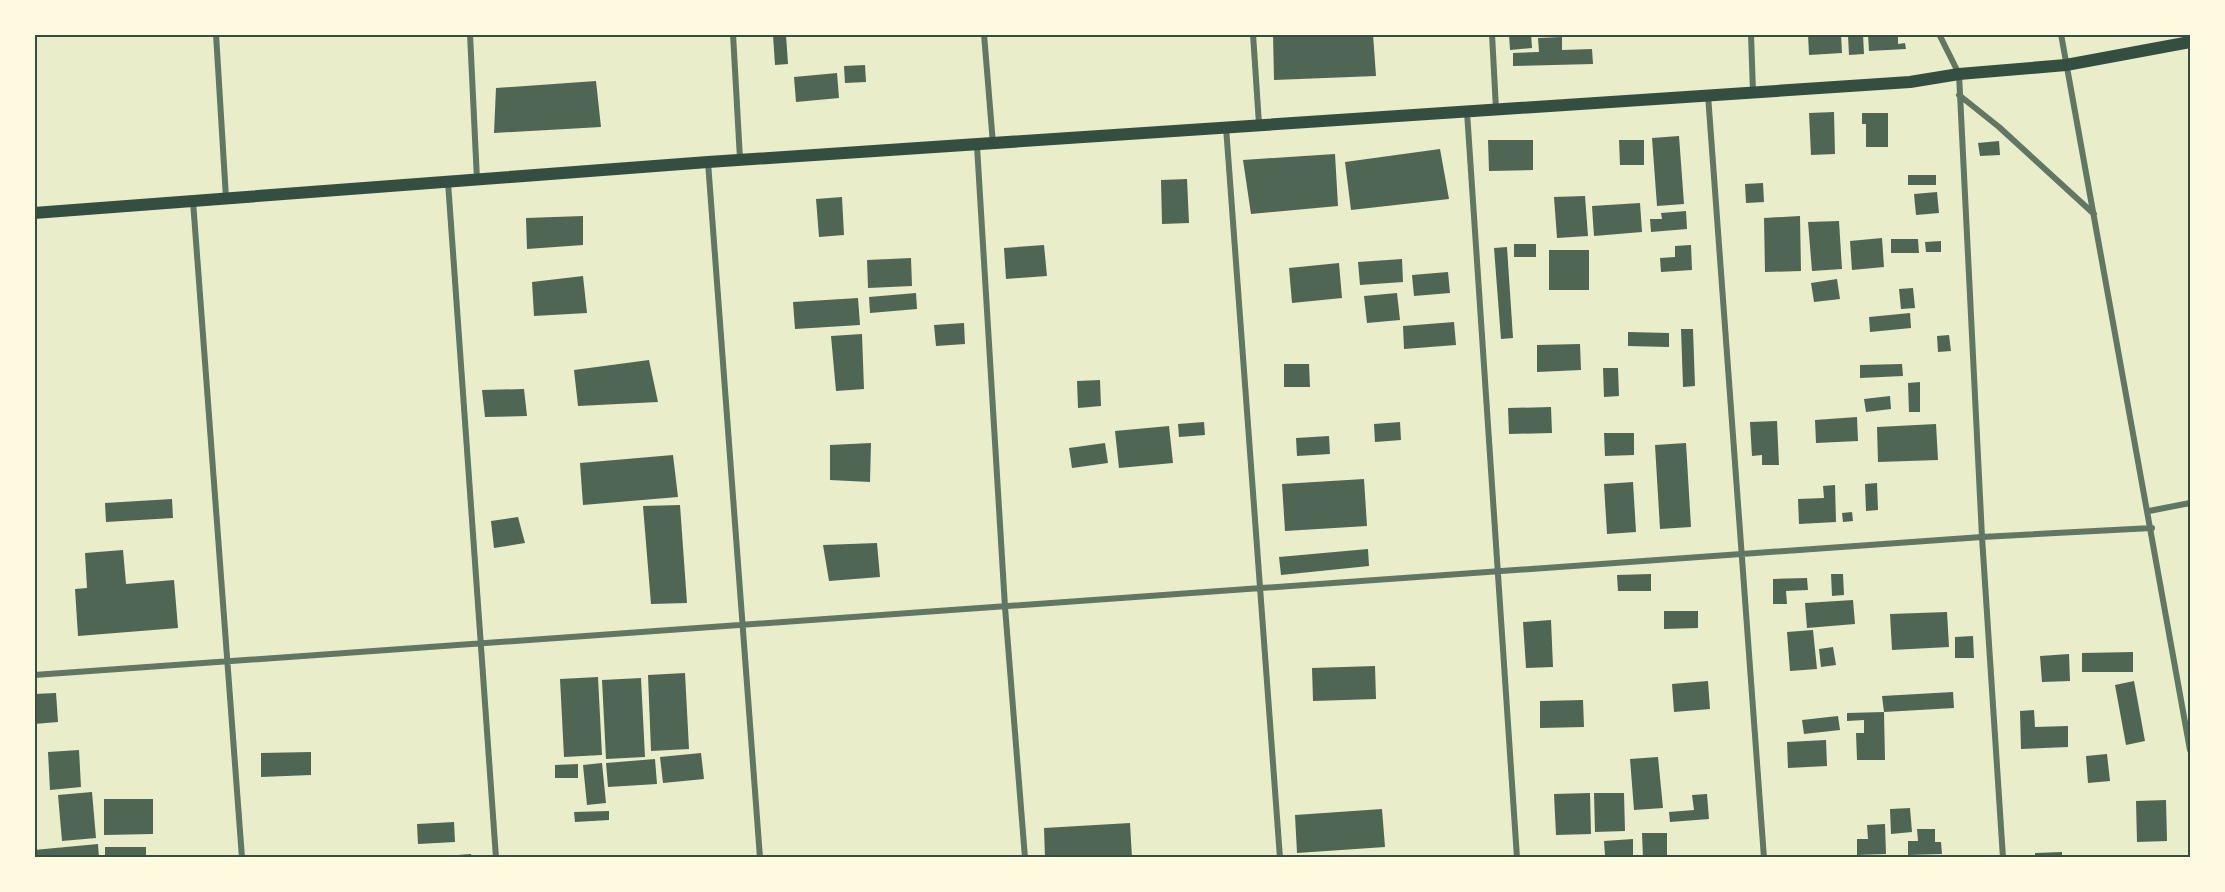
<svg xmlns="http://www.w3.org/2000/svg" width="2225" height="892" font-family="'Exo 2',sans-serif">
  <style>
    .building { fill: #4f6655 }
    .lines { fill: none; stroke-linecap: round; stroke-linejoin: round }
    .minor { stroke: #617663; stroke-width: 6 }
    .secondary { stroke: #344e41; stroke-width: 12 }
    .neatline { fill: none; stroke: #344e41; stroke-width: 2 }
  </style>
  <rect width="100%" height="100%" fill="#e9edc9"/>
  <path class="building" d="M1273,34H1373L1376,76L1274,80Z
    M1509,34H1531L1532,48L1510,50Z
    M1808,34H1841L1842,53L1809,55Z
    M1863,34L1864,54L1849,55L1848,35Z
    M1868,34H1898V44L1905,43L1906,49L1869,51Z
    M773,35H786L788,64L775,65Z
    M1562,37V50L1592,49L1593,64L1513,66V53L1539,52L1538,38Z
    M865,65L866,82L845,83L844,66Z
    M837,73L839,98L796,102L794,77Z
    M596,81L601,127L494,133L496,88Z
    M1834,112L1835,154L1811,155L1809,113Z
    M1862,113H1888V147H1866V124H1862Z
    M1679,136L1684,204L1657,206L1652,138Z
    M1488,140H1533V170L1489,171Z
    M1619,140H1644V165H1620Z
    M1999,141L2000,155L1980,156L1978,143Z
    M1440,149L1449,199L1351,210L1345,162Z
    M1335,154L1338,206L1251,214L1243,160Z
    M1908,175H1936V185H1908Z
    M1187,179L1189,223L1162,224L1161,180Z
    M1763,183L1764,202L1746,203L1745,184Z
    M1937,192L1939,213L1916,215L1914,194Z
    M1585,196L1588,236L1557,238L1554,197Z
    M842,197L844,235L819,237L816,199Z
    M1640,203L1642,232L1594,236L1592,206Z
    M1686,211L1687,229L1651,232L1650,219H1662L1661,213Z
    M583,216V245L527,249L526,218Z
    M1800,216L1801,271L1765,272L1764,218Z
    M1839,221L1842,269L1812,271L1808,222Z
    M1882,238L1884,267L1852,270L1850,241Z
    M1891,239H1918L1919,253H1891Z
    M1941,241V252H1926L1925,242Z
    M1514,244H1536V257H1514Z
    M1044,245L1047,276L1006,279L1004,248Z
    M1691,245L1692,270L1661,272L1660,258L1675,257V246Z
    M1507,247L1513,338L1501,339L1494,248Z
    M1549,250H1589V290H1549Z
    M911,258L912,286L868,288L867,260Z
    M1402,259L1403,282L1360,285L1358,262Z
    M1339,263L1342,298L1292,303L1289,268Z
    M1448,272L1450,293L1414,296L1412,275Z
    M583,276L587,313L534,316L532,282Z
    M1837,279L1840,299L1814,302L1811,283Z
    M1913,288L1915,308L1901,309L1899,289Z
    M916,293L917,309L870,313L869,297Z
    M1397,293L1400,320L1367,323L1364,296Z
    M858,298L860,325L795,329L793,302Z
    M1910,313L1911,328L1870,332L1869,317Z
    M1454,322L1456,345L1404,349L1403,326Z
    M964,323L965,344L936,346L934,325Z
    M1681,329H1693L1695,386L1683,387Z
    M1628,332L1669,333V347L1628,346Z
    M862,334L864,389L836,391L831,336Z
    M1949,335L1951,351L1938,352L1937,336Z
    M1580,344L1581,370L1537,372V345Z
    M649,360L658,402L578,406L574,370Z
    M1284,364H1309L1310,387H1284Z
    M1902,364L1903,376L1860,378V365Z
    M1603,368H1618L1619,396L1604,397Z
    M1100,380L1101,406L1078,408L1077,381Z
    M1920,382V412H1909L1908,383Z
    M524,389L527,416L485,417L482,390Z
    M1890,396L1891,409L1866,412L1864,399Z
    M1551,407L1552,433L1509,434L1508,408Z
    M1857,417L1858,441L1816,443L1815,420Z
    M1777,421L1779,465H1762V455L1752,456L1750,422Z
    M1204,422L1205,435L1179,437L1178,424Z
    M1400,422L1401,440L1375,442L1374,424Z
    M1936,424L1938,460L1878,462L1877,427Z
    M1169,426L1173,463L1119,468L1115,431Z
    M1604,433H1634V455L1605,456Z
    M1329,436L1330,454L1297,456L1296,438Z
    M871,443L870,482L830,480V445Z
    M1105,443L1108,463L1072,468L1069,448Z
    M1686,443L1691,527L1660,529L1655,445Z
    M673,455L678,497L583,505L580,463Z
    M1364,479L1367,526L1285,531L1282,484Z
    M1633,482L1636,532L1607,534L1604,484Z
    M1877,483L1878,510L1866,511L1865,484Z
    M1835,485L1836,522L1799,524L1798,499L1824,498L1823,486Z
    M172,499L173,518L106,522L105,503Z
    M680,505L687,603L651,604L643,506Z
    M1852,512L1853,521L1843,522L1842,513Z
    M518,517L525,543L494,548L491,521Z
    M877,543L880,577L829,581L823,545Z
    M1368,549L1369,566L1281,575L1279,557Z
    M123,550L126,584L174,580L178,628L78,636L75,589L87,588L85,553Z
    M1651,574V591H1618L1617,575Z
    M1831,574H1843L1844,595L1832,596Z
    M1807,578L1808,590L1786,591L1787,604H1773V579Z
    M1853,600L1855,624L1807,628L1805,603Z
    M1664,611H1698V628L1664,629Z
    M1947,612L1949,647L1892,650L1890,614Z
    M1551,620L1553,667L1526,668L1523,622Z
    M1813,630L1817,669L1790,671L1787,632Z
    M1973,636L1974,658H1955V637Z
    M1833,647L1836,665L1821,667L1819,649Z
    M2133,652V672H2082V653Z
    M2069,654L2070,681L2042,682L2040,656Z
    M1375,666L1376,699L1313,701L1312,668Z
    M685,673L689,749L651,751L648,675Z
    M598,677L602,755L564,757L560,679Z
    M641,678L645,757L606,759L602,680Z
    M1708,681L1710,709L1674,712L1672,684Z
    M2134,681L2145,741L2126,745L2115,685Z
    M1953,692L1954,708L1884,712L1885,760H1857L1856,733H1864V720L1847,721V713L1884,712L1882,696Z
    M56,693L58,722L34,724V694Z
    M1583,700L1584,727L1540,728V701Z
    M2034,710L2035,727L2068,726V747L2021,749L2020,711Z
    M1838,716L1840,730L1804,734L1802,720Z
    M1826,740L1827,766L1788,768L1787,742Z
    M79,750L81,787L50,790L48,752Z
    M311,752V775L261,777V753Z
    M701,753L704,779L663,783L660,757Z
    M2107,754L2110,781L2088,783L2086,756Z
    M1658,757L1663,808L1634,810L1630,759Z
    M655,759L657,784L608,787L606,763Z
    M602,763L606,803L587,805L583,765Z
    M578,764V778H555V765Z
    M92,792L96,838L62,841L58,795Z
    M1590,793L1591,834L1556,835L1554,794Z
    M1594,793H1624L1625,831L1595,832Z
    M1707,794L1709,819L1670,822L1669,812L1694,810L1692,795Z
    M104,799H153V834L104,835Z
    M2166,800L2167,841L2137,842L2136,801Z
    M1910,808L1912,832L1891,834L1890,809Z
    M1382,809L1385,847L1297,853L1295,815Z
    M609,811V820L575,822L574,812Z
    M454,822L455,842L418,844L417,824Z
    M1130,823L1132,858H1045L1044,828Z
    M1885,824L1886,854L1857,855V839H1868L1867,825Z
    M1917,829H1935V842H1941L1942,854L1908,855V841H1918Z
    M1642,833H1667V858H1643Z
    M1633,839V858L1605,855L1604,841Z
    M98,844L99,858H34V850Z
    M105,847H146V858H105Z
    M2062,852V858H2035V853Z
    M471,854L472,858H445V856Z"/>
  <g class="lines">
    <path class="minor" d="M216,34L226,198
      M470,34L477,180
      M733,34L740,159
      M984,34L993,144
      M1253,34L1259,124
      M1492,34L1496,109
      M1751,34L1753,92
      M1939,34L1959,74L1982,537L2003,858
      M2061,34L2190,750
      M1708,95L1764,858
      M1959,95L1999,127L2094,214
      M1467,112L1517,858
      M1226,127L1280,858
      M977,146L1005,607L1025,858
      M708,162L760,858
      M448,182L496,858
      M193,201L242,858
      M2149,511L2190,503
      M34,675L1982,537L2152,528"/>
    <path class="secondary" d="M34,213L708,162L1910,82L1959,74L2066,65L2190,42"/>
  </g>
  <rect width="2225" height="892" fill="none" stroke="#fefae0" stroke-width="72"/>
  <rect x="36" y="36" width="2153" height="820" class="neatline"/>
</svg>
